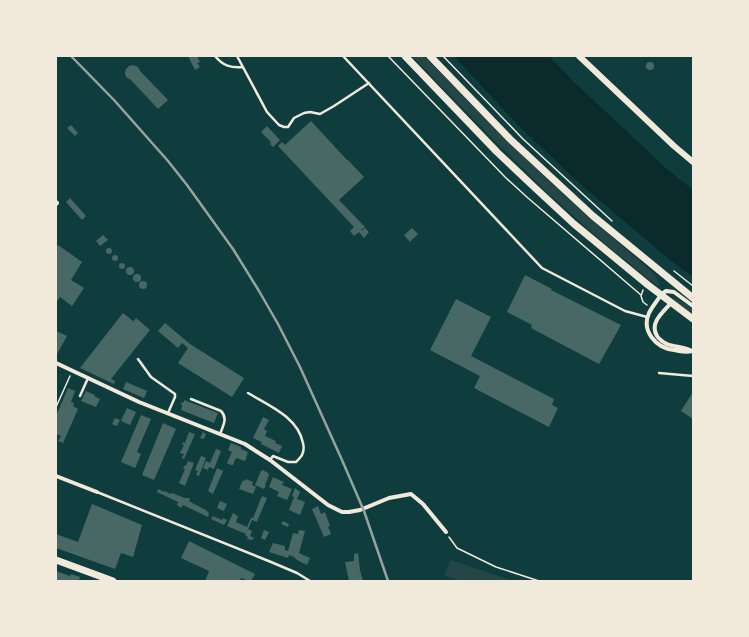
<svg xmlns="http://www.w3.org/2000/svg" width="749" height="637" font-family="'Public Sans',sans-serif">
  <style>
    .green { fill: #244646 }
    .water { fill: #0a2a2b }
    .building { fill: #486865 }
    .lines { fill: none; stroke-linecap: round; stroke-linejoin: round }
    .path { stroke: #f1e9da; stroke-width: 1.5 }
    .service { stroke: #f1e9da; stroke-width: 2.5 }
    .minor { stroke: #f1e9da; stroke-width: 4 }
    .tertiary { stroke: #f1e9da; stroke-width: 6 }
    .secondary { stroke: #f1e9da; stroke-width: 7 }
    .rail { stroke: #97a49c; stroke-width: 2.5 }
  </style>
  <rect width="100%" height="100%" fill="#0f3d3e"/>
  <path class="green" d="M412,56H424C472,105 520,155 571,201C598,226 626,249 653,273L657,279L660,288L604,243L547,192L494,140Z
    M674,298L681,301L693,309V314L673,299Z
    M451,560L513,581H461L444,575Z"/>
  <path class="water" d="M454,56H549L573,81L667,169L693,190V277L670,260L578,182L516,123Z"/>
  <path class="building" d="M188,56H197L200,62L197,63L200,67L195,70Z
    M646 66a4 4 0 1 1 8 0a4 4 0 1 1-8 0Z
    M133,65L138,67L140,71L168,100L158,109L131,80L126,77L125,73L126,69L129,66Z
    M311,121L347,160H348L364,177L339,200L365,227L361,230V231L365,228L369,232L364,238L359,232L354,236L350,231L354,227L278,146L282,142L285,145Z
    M71,125L78,133L75,136L67,128Z
    M267,126L280,140L273,147L270,144L271,142L261,132Z
    M70,198L86,216L82,220L66,202Z
    M412,228L418,234L410,242L404,235Z
    M103,235L108,240L100,246L96,241Z
    M58,245L82,262L71,280L84,288L72,306L60,297L56,303V248Z
    M106 251a3 3 0 1 1 6 0a3 3 0 1 1-6 0Z
    M112 258a3 3 0 1 1 6 0a3 3 0 1 1-6 0Z
    M119 266a3 3 0 1 1 6 0a3 3 0 1 1-6 0Z
    M126 271a4 4 0 1 1 8 0a4 4 0 1 1-8 0Z
    M133 278a4 4 0 1 1 8 0a4 4 0 1 1-8 0Z
    M525,275L552,289L551,290L621,325L599,364L531,328L532,325L507,312Z
    M139 285a4 4 0 1 1 8 0a4 4 0 1 1-8 0Z
    M456,299L491,317L471,356L554,399L552,405L558,408L549,427L474,388L480,376L430,350Z
    M123,313L133,321V322L136,318L150,330L111,379L115,381L114,384L80,368Z
    M165,323L190,344L244,378L232,397L178,363L188,348L182,343L178,348L158,331Z
    M56,331L67,336L56,356Z
    M126,382L147,391L144,398L123,389Z
    M68,388L75,391L71,402L74,403L73,406L78,409L63,443L58,441L61,436L56,434V416Z
    M86,391L95,395L94,396L100,399L96,407L81,401Z
    M693,392V419L681,411Z
    M184,400L218,413L214,423L181,410L182,406L181,403L184,402Z
    M127,408L136,412L130,425L121,421Z
    M141,415L151,419L137,452L141,454L135,468L121,462Z
    M263,417L269,420L264,429L267,431L265,436L276,441L275,443L282,446L279,453L261,444L262,442L253,438Z
    M115,418L120,420L117,426L112,424Z
    M163,423L176,429L154,480L142,475Z
    M189,432L195,434L184,459L182,458L184,454L180,453L184,445L182,444L183,442L185,443Z
    M203,432L206,434L204,439L200,438Z
    M231,443L241,447V449L248,452L245,461L236,458L233,465H231L227,463L232,452L228,450Z
    M216,449L221,451L214,469L209,467L208,470L203,468L206,461L210,463Z
    M201,456L206,458L199,476L196,475L198,471L195,470Z
    M188,461L194,463L185,486L179,483L185,469L183,468L185,465L186,466Z
    M217,468L223,471L213,494L208,491Z
    M263,470L268,473L269,475L265,485H266L264,489L255,485L261,471Z
    M273,477L284,482L282,485L292,489L287,500L277,496L279,492L269,487Z
    M246,479L253,482L252,485L256,487L253,494L239,489L243,480L245,481Z
    M295,488L300,492L297,499L305,502L300,515L289,510L294,497L292,496Z
    M158,489L164,492L165,491L170,494L172,493L185,498H190L189,501L193,503H192L206,510V511L209,512L208,513L209,514L208,517L183,505L181,508L177,505L178,502L157,492Z
    M262,496L267,498L258,519L257,522L252,520L248,529L252,531L250,536L254,538L252,540L247,539L248,537L245,535L246,534L227,526L233,513L238,516L236,522L247,527L251,518H253Z
    M220,501L227,504L224,511L217,508Z
    M92,504L142,525L133,557L121,553L115,569L56,548V534L78,542Z
    M318,506L321,514L325,512L330,526L328,527L331,534L324,537L312,509Z
    M213,516L222,520L223,518L227,520L224,525L211,519Z
    M283,521L289,524L288,527L281,524Z
    M264,530L269,532L265,540L261,538Z
    M299,530L305,531L299,553L310,558L307,565L297,560L294,557L289,555L288,558L269,552L273,543L285,546V550L288,551L293,533L298,534Z
    M189,541L255,574L251,581H249L241,578L240,581H205L209,571L181,558Z
    M358,553L360,570L363,581H349L345,562L354,561V554Z
    M56,571L70,576L71,574L80,577L79,580L83,581H56Z"/>
  <g class="lines">
    <path class="path" d="M388,56L506,178L528,198L641,295
      M443,56L523,139L612,221
      M674,271L693,286
      M643,290L641,296L643,302L647,305
      M56,407L70,376
      M449,537L457,548L496,567L539,581"/>
    <path class="service" d="M215,56C223,66 231,68 243,67
      M237,56L267,112L279,125L284,127H288L294,118L304,113L310,112L320,114L334,106L369,83
      M343,56L542,268L625,311L647,317
      M138,359L151,377L175,394V397L168,413
      M659,373L693,376
      M248,393C268,405 298,417 303,443C304,447 304,451 302,455C301,457 298,460 296,462H288L273,456L270,460
      M80,396L88,378
      M191,399L221,411C228,418 223,426 220,434
      M97,492L271,562L297,573L310,581"/>
    <path class="minor" d="M56,202L57,203L56,204
      M671,303C663,312 649,323 657,336C659,339 663,342 667,344C675,347 684,347 692,351
      M692,351C686,353 680,351 674,350C656,348 641,331 649,313C651,309 653,306 656,302C659,298 661,294 666,291L674,292L693,306
      M56,363L139,402L245,444L270,460L328,505L342,512H349L360,510L389,498L411,494L423,504L446,532
      M56,476L97,492"/>
    <path class="tertiary" d="M579,56L674,146L693,162"/>
    <path class="secondary" d="M405,56L497,152L534,187L574,224L648,285L693,319
      M430,56L510,139L593,216L693,298
      M56,560L113,581"/>
    <path class="rail" d="M71,56L114,100L168,161L187,185L233,249L259,291L278,324L300,367L342,460L364,511L388,581"/>
  </g>
  <rect width="749" height="637" fill="none" stroke="#f1e9da" stroke-width="114"/>
</svg>
